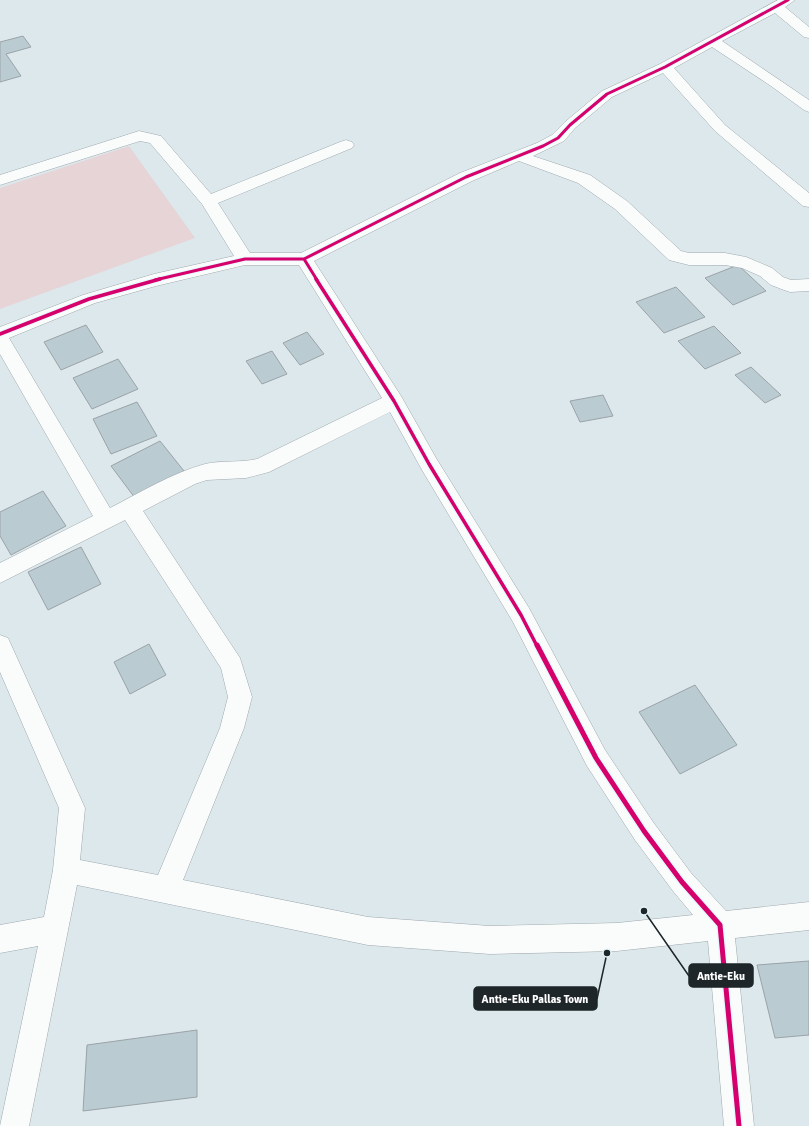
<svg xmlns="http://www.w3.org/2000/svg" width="809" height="1126" font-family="Signika,sans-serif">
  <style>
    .green { fill: #e6d4d6 }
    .building { fill: #bbcbd2; stroke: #9aa3a7 }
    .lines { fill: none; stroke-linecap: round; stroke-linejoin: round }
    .minor-casing { stroke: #9fa8ac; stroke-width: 1 }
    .minor { fill: #fafcfc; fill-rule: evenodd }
    .cycleway-far2-casing { stroke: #e7f8fe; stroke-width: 5 }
    .cycleway-far1-casing { stroke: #e7f8fe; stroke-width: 6 }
    .cycleway-casing { stroke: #e7f8fe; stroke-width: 8 }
    .cycleway-far2 { stroke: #d6006c; stroke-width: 3 }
    .cycleway-far1 { stroke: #d6006c; stroke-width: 3.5 }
    .cycleway { stroke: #d6006c; stroke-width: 5 }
    .leader { fill: none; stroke: #1e2629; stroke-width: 1.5 }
    .callout-dot { fill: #1e2629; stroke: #e7f8fe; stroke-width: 1.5 }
    .callout { fill: #1e2629; stroke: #1e2629; stroke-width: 1.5 }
    .callout-label { font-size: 11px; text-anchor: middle; font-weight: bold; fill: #fff }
  </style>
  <rect width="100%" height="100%" fill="#dde8ed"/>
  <path class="green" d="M129,146L195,238L0,309V188Z"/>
  <path class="building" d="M23,36L31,47L6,54L21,76L0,82V42Z
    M738,265L766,291L733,305L705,278Z
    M676,287L705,317L664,333L636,302Z
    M86,325L103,352L61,370L44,342Z
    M714,326L741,353L705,369L678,341Z
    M307,332L324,354L300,365L283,343Z
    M272,351L287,374L262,384L246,361Z
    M118,359L138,389L92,409L73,378Z
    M751,367L781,395L765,403L735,375Z
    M603,395L613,416L580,422L570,401Z
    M137,402L157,436L111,454L93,419Z
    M160,441L184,471L135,498L111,466Z
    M43,491L66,526L11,555L0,536V512Z
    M81,547L101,584L48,610L28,572Z
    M149,644L166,675L130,694L114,662Z
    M695,685L737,745L680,774L639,712Z
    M809,961V1035L775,1038L757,965Z
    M197,1030V1097L83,1111L87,1045Z"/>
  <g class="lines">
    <defs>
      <path id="minor" d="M778,0H795L785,7L809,27V38L804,37L775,13L722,41L809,100V112L804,110L771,86L712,47L674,68L725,125L809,193V207L803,206L715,131L663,73L612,97L575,128L564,141L533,156L590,175L627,201L681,251L689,253H725L746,257L772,268L783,277L791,280L809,279V291L790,292L784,290L771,285L760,276L742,268L725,265H689L669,260L615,209L578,183L519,161L472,181L314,261L401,396L436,458L529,608L605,750L653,822L691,873L726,911L809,902V930L735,938L754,1126H724L708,941L617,951L490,954L368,945L77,885L29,1126H0L38,946L0,953V925L44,917L53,870L59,808L0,672V635L8,638L85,808L80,860L158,875L220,728L228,697L221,668L125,520L0,583V563L93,516L0,354V327L83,295L154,274L234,256L202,204L150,143L140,141L0,185V175L139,131L161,136L211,194L340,142L346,140L352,142L354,145L352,148L218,203L250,253H301L460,173L537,143L552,135L565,122L602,91L660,64ZM245,265H299L382,398L257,459C240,463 222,460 205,464C172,473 141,492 110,508L9,338L95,303L156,286ZM390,412L422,470L513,622L587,766L635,840L673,891L693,915L617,923L490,926L368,917L183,880L244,728L252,697L240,658L143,511L195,484L207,480L246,478L269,472Z"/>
    </defs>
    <use href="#minor" class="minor-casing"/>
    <use href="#minor" class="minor"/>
    <defs>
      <path id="cycleway-far2" d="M304,259L317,280
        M155,280L245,259H304L466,177L543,146L558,138L570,125L607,94L665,67L788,0"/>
      <path id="cycleway-far1" d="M316,279L394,401L429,464L521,615L537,646
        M0,334L89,299L160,279"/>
      <path id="cycleway" d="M537,645L596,758L644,831L682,882L720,925L739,1126"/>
    </defs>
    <use href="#cycleway-far2" class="cycleway-far2-casing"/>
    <use href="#cycleway-far1" class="cycleway-far1-casing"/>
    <use href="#cycleway" class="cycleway-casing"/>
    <use href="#cycleway-far2" class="cycleway-far2"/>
    <use href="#cycleway-far1" class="cycleway-far1"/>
    <use href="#cycleway" class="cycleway"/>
  </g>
  <path class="leader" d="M644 911L689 976M607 953L597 999"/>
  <g class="callout-dot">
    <circle cx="644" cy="911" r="4"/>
    <circle cx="607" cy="953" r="4"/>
  </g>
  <g class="callout">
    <rect x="689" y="964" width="64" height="23" rx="4"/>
    <rect x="474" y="987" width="123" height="23" rx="4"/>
  </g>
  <g class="callout-label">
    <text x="721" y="980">Antie-Eku</text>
    <text x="535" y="1003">Antie-Eku Pallas Town</text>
  </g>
</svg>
